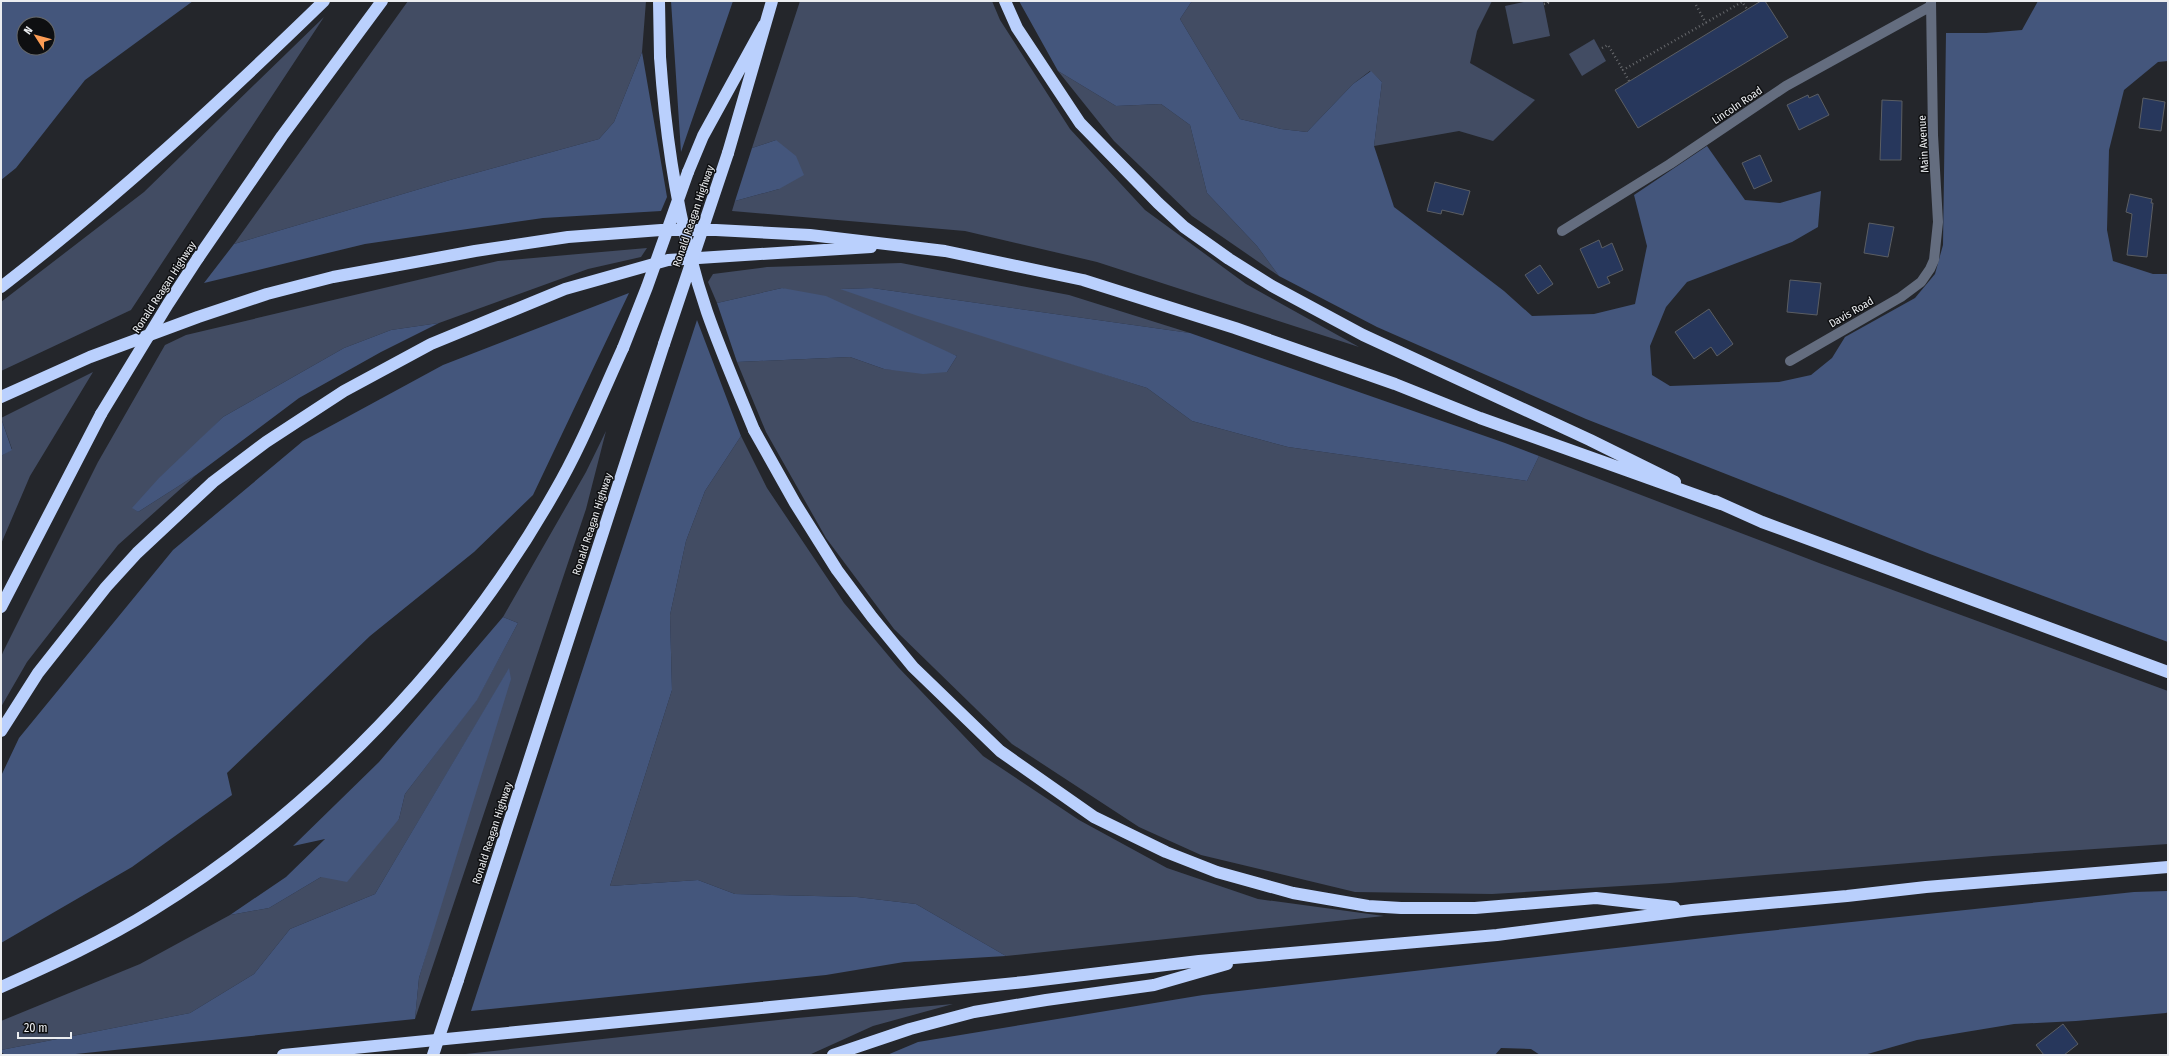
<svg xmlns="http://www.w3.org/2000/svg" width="2169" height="1056" font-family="'Fira Sans Condensed',sans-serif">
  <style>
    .green { fill: #424c63 }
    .forest { fill: #44567c; fill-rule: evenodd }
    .building { fill: #27375c; stroke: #5b5e63 }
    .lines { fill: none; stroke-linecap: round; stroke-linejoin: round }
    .path { stroke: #67696d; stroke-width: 2.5; stroke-dasharray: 1 3; stroke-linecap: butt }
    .minor { stroke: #646d7f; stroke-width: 10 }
    .highway { stroke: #bad0fd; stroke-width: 12 }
    .highway-bridge { stroke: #bad0fd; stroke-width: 12 }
    .labels { text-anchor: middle; stroke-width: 3; stroke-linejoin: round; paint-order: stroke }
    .street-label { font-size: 11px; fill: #ebedf0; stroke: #0e0f11 }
  </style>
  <rect width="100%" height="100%" fill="#24262b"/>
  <path class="green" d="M408,1H646L642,52L614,122L599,139L450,180L234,244Z
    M800,1H992L1000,20L1070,129L1145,210L1246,284L1359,347L1097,262L965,231L732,211L735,201L779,189L776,140L752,148Z
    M1192,1H1492L1477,31L1470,63L1535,100L1493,141L1459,131L1374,146L1382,82L1370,71L1353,84L1307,132L1281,129L1240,119L1180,19Z
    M1528,1H1543L1550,36L1513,44L1505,6Z
    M324,17L131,310L1,371V302L144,192Z
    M1594,39L1606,61L1582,76L1569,54Z
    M1058,71L1116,106L1161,104L1190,125L1207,193L1257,246L1279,276L1192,216L1114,141Z
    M647,248L641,257L588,269L439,323L391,330L344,348L223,417L133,508L138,512L196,475L118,545L27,662L1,707V657L3,652L98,462L165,345L186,335L498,261Z
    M901,263L1069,295L1190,333L872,288L842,289L1147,388L1192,421L1288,447L1527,481L1539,456L1819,563L2168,691V844L1993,856L1670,883L1492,894L1355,892L1201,855L1139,827L1012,744L894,629L826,538L766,432L737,362L850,357L884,369L947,372L957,356L782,288L717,303L708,282L713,274L767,267Z
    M93,372L30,476L1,544V456L12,449L1,418Z
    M606,431L586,509L415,1019L419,978L509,669L375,894L290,929L254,974L190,1013L1,1050V1021L140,964L230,915L269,908L321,877L399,819L405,794L477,699L518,623L503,617L586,472Z
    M741,436L767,488L844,603L898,667L983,756L1079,820L1167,868L1258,899L1384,916L1006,956L916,904L857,897L735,894L698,880L610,886L672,690L670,615L686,541L705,491Z
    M953,1004L873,1026L809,1055H456L797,1018Z"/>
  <path class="forest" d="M1,1H193L85,80L16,168L1,180ZM24,24H48V48H24Z
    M671,1H733L681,152Z
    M1019,1H1192L1180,19L1240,119L1281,129L1307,132L1353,84L1371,71L1382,82L1374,146L1394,207L1504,291L1532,316L1594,314L1635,304L1647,246L1634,195L1707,146L1745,200L1780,203L1821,191L1818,227L1792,242L1687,282L1666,307L1650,346L1652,375L1670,386L1779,382L1811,375L1832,358L1845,337L1915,298L1935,274L1943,245L1946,33H1986L2022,30L2038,1L2168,2V61L2158,62L2124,90L2109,150L2107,230L2113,261L2153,274H2168V642L1930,554L1586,419L1377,327L1279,276L1257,246L1207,193L1190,125L1161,104L1116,106L1058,71Z
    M642,52L667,197L661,211L543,218L365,244L204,283L234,244L450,180L599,139L614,122Z
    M776,140L796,156L804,175L779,189L735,201L752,148Z
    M782,288L826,296L957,356L947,372L923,374L884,369L850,357L737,362L717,303Z
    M872,288L1190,333L1505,443L1539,456L1527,481L1288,447L1192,421L1147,388L918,316L840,289Z
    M629,293L533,495L474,552L370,636L227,773L232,795L132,867L1,943V776L19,738L173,550L303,441L443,365Z
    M697,320L741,436L705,491L686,541L670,615L672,690L610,886L698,880L735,894L857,897L916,904L1006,956L904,962L826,975L471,1011Z
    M439,323L381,352L299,398L196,475L138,512L132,508L159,478L223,417L344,348L391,330Z
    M1,418L12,450L1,456Z
    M503,617L518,623L477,700L405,794L399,819L347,882L321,877L269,908L230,915L286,877L325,839L293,846L379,762Z
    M509,668L511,679L419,978L415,1019L66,1055H5L1,1052V1050L190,1013L254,974L290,929L375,894Z
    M2168,891V1012L2166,1013L2076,1021L2014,1024L1917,1040L1864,1055H1540L1531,1049L1501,1048L1495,1055H887L918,1042L1203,995L1739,934L2134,892Z"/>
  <path class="building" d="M1761,1H1765L1788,37L1638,128L1615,90Z
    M1818,94L1829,115L1799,130L1787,105L1808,95L1809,98Z
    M2143,98L2165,102L2161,131L2139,128Z
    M1882,100L1902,101L1901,160H1880Z
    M1760,155L1772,181L1754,189L1742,163Z
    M1435,182L1470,191L1463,215L1442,210L1441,214L1427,211Z
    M2130,194L2152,199L2151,203H2153L2147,257L2127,255L2132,214L2126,212Z
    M1869,223L1894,227L1888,257L1864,253Z
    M1599,240L1602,248L1612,243L1623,270L1607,277L1610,283L1598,288L1580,249Z
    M1540,265L1553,284L1538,294L1525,275Z
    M1790,280L1821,283L1817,315L1787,312Z
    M1709,309L1733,344L1717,356L1711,347L1694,359L1675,332Z
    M2063,1024L2078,1044L2064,1055H2044L2036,1045Z"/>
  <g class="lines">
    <path class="path" d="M1544,4L1548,3V1
      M1696,5L1706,23
      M1602,48L1608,45L1623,70
      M1629,81L1623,70L1742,2L1748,10"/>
    <path class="minor" d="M1562,231L1670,164L1786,86L1931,6
      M1790,361L1901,297L1921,282L1930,269L1934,260L1938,222L1933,135L1931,1"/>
    <path class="highway" d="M659,1L660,57
      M1005,1L1017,28L1080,123L1158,203L1184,227L1229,259L1272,286L1363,335L1590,440L1675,482
      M728,153L772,1
      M688,172L703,136L764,25
      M198,258L282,136L382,1
      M1,287C115,199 221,101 324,1
      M1,397L90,357L198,317L267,294L333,277L475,251L568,237L661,230H716L810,235L945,251L1083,280L1235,328L1395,384L1480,418L1721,504
      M754,430L795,503L837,570L872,617L913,667L1000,751L1094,817L1166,852L1217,872L1293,893L1368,906L1401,908H1475L1596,898L1674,907
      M1715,501L1762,522L2168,672
      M1,607L101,414
      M1,731L38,673L106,587L137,553L213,482L266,442L344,391L431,344L565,289L668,260L871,247
      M458,980L664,344
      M1,987C53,964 105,940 153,910C314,810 460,659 554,493C581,447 601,396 623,348
      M283,1055L1025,982L1199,961L1497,935L1692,910L1847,896L1926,887L2168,867
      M833,1055L910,1029L974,1012L1046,1000L1154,985L1227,964"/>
    <path class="highway-bridge" d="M660,57C666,143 679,230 707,312C721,352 738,391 754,430
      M664,344L728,153
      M623,348L647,287L688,172
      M101,414L168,304L198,258
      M433,1055L458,980"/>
  </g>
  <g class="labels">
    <g class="street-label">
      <text transform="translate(1737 105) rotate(-34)" y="4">Lincoln Road</text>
      <text transform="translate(1923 144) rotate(-93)" y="4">Main Avenue</text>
      <text transform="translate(693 216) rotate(-71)" y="4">Ronald Reagan Highway</text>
      <text transform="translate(164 287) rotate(-57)" y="4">Ronald Reagan Highway</text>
      <text transform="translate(1851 312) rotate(-30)" y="4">Davis Road</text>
      <text transform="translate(592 524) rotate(-72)" y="4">Ronald Reagan Highway</text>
      <text transform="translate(492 833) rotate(-72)" y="4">Ronald Reagan Highway</text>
    </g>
  </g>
  <rect width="2169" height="1056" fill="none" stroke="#ebedf0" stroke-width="4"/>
  <g transform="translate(36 36) rotate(306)"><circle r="19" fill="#0e0f11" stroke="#66686a"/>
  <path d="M0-3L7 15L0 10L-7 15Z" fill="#fd9d55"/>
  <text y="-6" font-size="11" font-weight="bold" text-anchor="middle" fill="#ebedf0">N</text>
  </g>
  <path d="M18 1032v6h53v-6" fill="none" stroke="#ebedf0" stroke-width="2"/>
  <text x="24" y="1032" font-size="12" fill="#ebedf0" stroke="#0e0f11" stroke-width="3" paint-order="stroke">20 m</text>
</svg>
